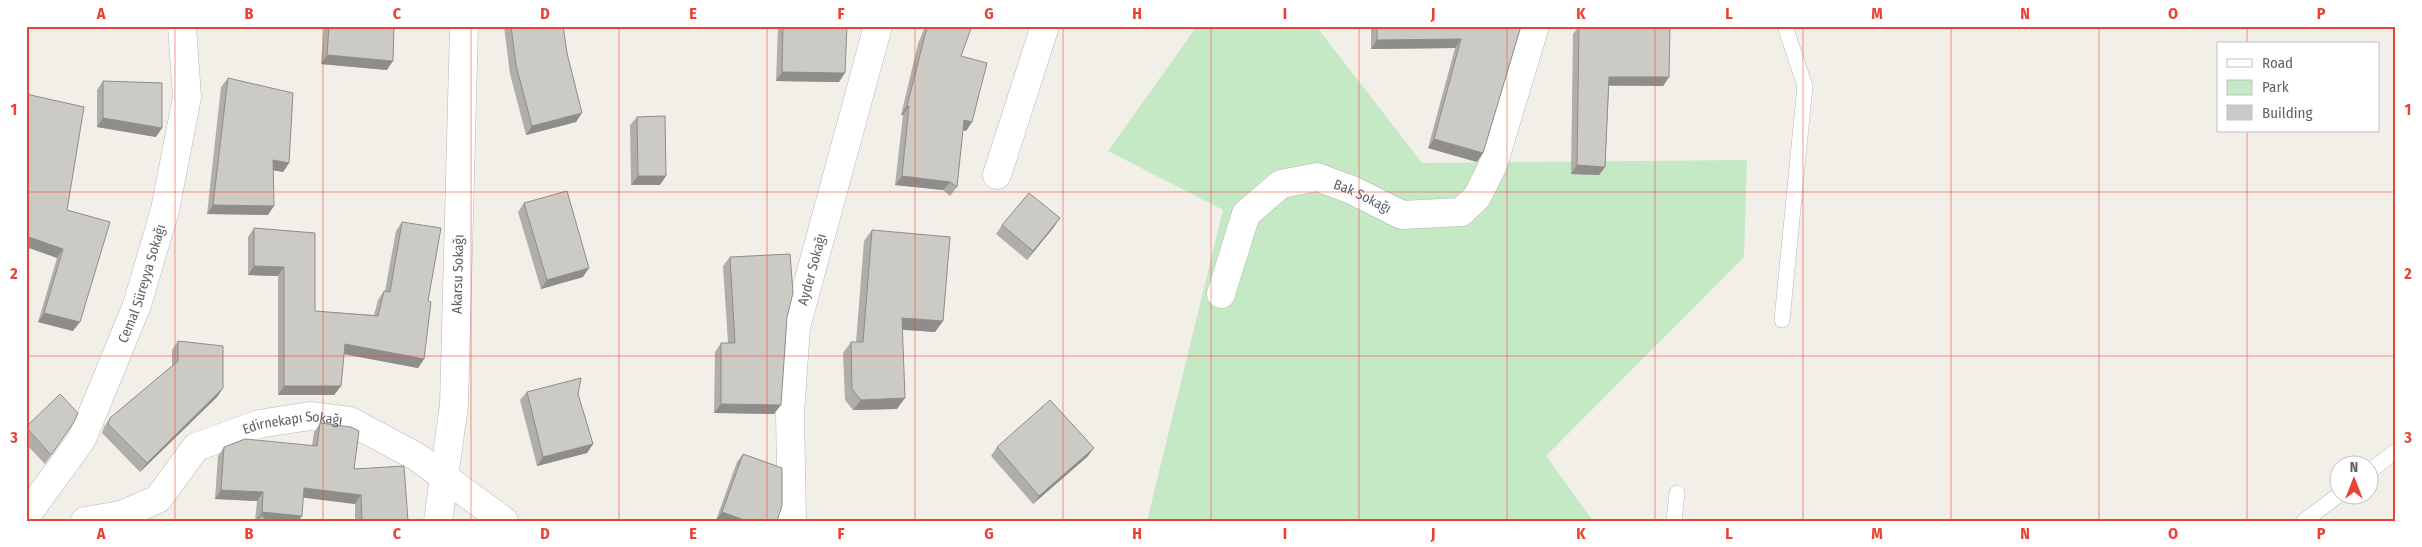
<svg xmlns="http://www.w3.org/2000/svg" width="2422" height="547" font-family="'Fira Sans Condensed',sans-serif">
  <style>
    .green { fill: #c5e8c5 }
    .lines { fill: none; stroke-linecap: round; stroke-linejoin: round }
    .service-casing { stroke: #b5b8bc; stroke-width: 16 }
    .minor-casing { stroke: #b5b8bc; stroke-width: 29 }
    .service { stroke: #fff; stroke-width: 15 }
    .minor { stroke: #fff; stroke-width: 28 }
    .wall { fill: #afaea9 }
    .shaded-wall { fill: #8f8d8a }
    .building { fill: #cccac5; stroke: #8f8d8a }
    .grid { fill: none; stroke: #ea4335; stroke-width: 1; stroke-opacity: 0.55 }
    .labels { text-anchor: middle; stroke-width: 4.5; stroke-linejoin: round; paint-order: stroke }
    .street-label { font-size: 14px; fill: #5f6368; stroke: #fff }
    .neatline { fill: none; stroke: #ea4335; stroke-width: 2 }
    .grid-label { font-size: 16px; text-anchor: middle; font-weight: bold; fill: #ea4335 }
  </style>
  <rect width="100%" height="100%" fill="#f1efe8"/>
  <path class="green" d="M1197,26H1316L1422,163L1747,160L1744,257L1546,456L1593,521H1147L1223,210L1108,151Z"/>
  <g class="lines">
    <defs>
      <path id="service" d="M1782,320L1805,86L1785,26
        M2370,471L2396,451
        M1674,521L1677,493
        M2304,521L2340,494"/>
      <g id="minor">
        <path d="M997,175L1045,26"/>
        <path id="s1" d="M1221,294L1246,214L1281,184L1317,177L1352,190L1402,215L1461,212L1477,197L1493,165L1535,26"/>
        <path id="s2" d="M26,516L82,439L137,305L165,210L187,97L182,26"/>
        <path id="s3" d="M85,521L121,515L158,499L196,447L259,424L310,416L350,421L417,457L504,521"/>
        <path id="s4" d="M438,521L454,405L464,26"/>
        <path id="s5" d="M792,521L790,414L796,327L878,26"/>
      </g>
    </defs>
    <use href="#service" class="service-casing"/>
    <use href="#minor" class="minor-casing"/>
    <use href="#service" class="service"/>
    <use href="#minor" class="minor"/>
  </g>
  <path class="wall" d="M324,26H394L387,70L321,64Z
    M504,26H563L576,122L526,135L510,74Z
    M778,26H847L839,82L776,81Z
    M925,26H972L961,56L972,122L966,131L963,130L957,187L950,196L943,190L895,185L903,115H901L918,44Z
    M1371,26H1521L1483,153L1477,162L1428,148L1455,48L1371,49Z
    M1579,26H1613L1669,77L1663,86H1609L1605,167L1599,175L1571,174L1573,34Z
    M228,78L289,163L283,172L273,170L268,215L207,214L221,87Z
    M103,81L156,137L97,127V90Z
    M637,117L660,185H631L630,125Z
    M524,203L583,277L541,289L518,212Z
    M67,210L73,331L38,322L57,258Z
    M402,222L428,301L424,359L418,368L344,354L341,386L334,395H278V276L248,275V237L254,228L315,233V311L374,315L378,300L384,291H385L396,231Z
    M1002,225L1054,227L1027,260L996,234Z
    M872,230L943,321L935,332L903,330L897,409L853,410L845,400L843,353L851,342H856L864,241Z
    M730,257L787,317L774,414L714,413L715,352L721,343H728L723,266Z
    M178,341L223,388L217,397L140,472L102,433L104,427L110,418L172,366V350Z
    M527,392L578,394L593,444L587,453L537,466L520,400Z
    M74,422L45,464L26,444V427Z
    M320,423L354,469L408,521H355V504L303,497L302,516L298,521H255L257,501L215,499L218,456L224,447L312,446L314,432Z
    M997,447L1094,448L1087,457L1033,504L991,456Z
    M743,454L782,468L716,520L737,462Z"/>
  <path class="shaded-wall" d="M1461,39L1455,48L1371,49L1377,40Z
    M327,55L393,61L387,70L321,64Z
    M782,72L845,73L839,82L776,81Z
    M1609,77H1669L1663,86L1603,85Z
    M907,106H909L903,115H901Z
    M582,113L576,122L526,135L532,126Z
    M103,118L162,128L156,137L97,127Z
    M964,120L972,122L966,131L958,128Z
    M1434,139L1483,153L1477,162L1428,148Z
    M273,160L289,163L283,172L267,169Z
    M1577,165L1605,167L1599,175L1571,174Z
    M638,176H666L660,185H631Z
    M902,176L950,182L943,190L895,185Z
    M213,205L274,206L268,215L207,214Z
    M1060,218L1054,227L1027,260L1033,251Z
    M26,236L63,249L57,258L26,247Z
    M254,266L284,267L278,276L248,275Z
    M589,268L583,277L541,289L547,280Z
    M44,313L80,322L73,331L38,322Z
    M902,318L943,321L935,332L895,329Z
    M345,344L424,359L418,368L338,353Z
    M284,386H341L334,395H278Z
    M223,388L217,397L140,472L147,463Z
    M905,398L897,409L853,410L861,400Z
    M721,404L781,405L774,414L714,413Z
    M593,444L587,453L537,466L543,457Z
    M1094,448L1087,457L1033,504L1039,496Z
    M304,488L361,495L355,504L298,497Z
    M221,490L263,492L257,501L215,499Z
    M262,512L302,516L298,521H261V514L257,521H255Z
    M722,512L747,521L716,520Z"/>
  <path class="building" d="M329,26H394L393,61L327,55Z
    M511,26H563L567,53L582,113L532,126L516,65Z
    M783,26H847L845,73L782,72Z
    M928,26H972L961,56L987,63L972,122L964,120L957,187L950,182L902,176L909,106H907L925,35Z
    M1377,26H1521L1483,153L1434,139L1461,39L1377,40Z
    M1579,26L1670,27L1669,77H1609L1605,167L1577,165Z
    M228,78L293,93L289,163L273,160L274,206L213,205Z
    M103,81L162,83V128L103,118Z
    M26,94L84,107L67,210L110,222L80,322L44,313L63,249L26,236Z
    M665,116L666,176H638L637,117Z
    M567,191L589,268L547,280L524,203Z
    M1029,193L1060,218L1033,251L1002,225Z
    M402,222L441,228L428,301L431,302L424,359L345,344L341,386H284V267L254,266V228L315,233V311L378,316L384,291L390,292Z
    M872,230L950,237L943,321L902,318L905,398L861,400L852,389L851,342H863Z
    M790,254L793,293L787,317L781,405L721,404V343H735L730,257Z
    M178,341L223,346V388L147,463L108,424L110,418L178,361Z
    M581,378L578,394L593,444L543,457L527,392Z
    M60,394L78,413L74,422L51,455L26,427Z
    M1050,400L1094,448L1039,496L997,447Z
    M320,423L351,427L359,431L354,469L404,466L408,521H362L361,495L304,488L302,516L262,512L263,492L221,490L224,447L245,439L317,446Z
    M743,454L782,468V506L777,521H747L722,512Z
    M261,514L266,521H261Z"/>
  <path class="grid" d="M175,26V521M323,26V521M471,26V521M619,26V521M767,26V521M915,26V521M1063,26V521M1211,26V521M1359,26V521M1507,26V521M1655,26V521M1803,26V521M1951,26V521M2099,26V521M2247,26V44M2247,131V521M26,192H2396M26,356H2396"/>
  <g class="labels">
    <g class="street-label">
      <text dy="5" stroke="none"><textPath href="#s1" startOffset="216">Bak Sokağı</textPath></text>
      <text dy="5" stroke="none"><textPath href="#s5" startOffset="254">Ayder Sokağı</textPath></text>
      <text dy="5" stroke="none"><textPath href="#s4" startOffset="248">Akarsu Sokağı</textPath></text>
      <text dy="5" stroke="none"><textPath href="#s2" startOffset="262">Cemal Süreyya Sokağı</textPath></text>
      <text dy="5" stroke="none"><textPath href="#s3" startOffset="242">Edirnekapı Sokağı</textPath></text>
    </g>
  </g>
  <rect width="2422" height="547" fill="none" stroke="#ffffff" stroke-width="55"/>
  <rect x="2217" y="42" width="162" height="90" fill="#ffffff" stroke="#bfc1c3"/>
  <rect x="2227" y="59" width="25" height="8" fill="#ffffff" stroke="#bfc1c3"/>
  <text x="2262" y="68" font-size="15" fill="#5f6368">Road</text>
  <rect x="2227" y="80" width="25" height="15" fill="#c5e8c5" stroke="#bfc1c3"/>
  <text x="2262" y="92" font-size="15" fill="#5f6368">Park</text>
  <rect x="2227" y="105" width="25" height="15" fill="#cccac5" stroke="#bfc1c3"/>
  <text x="2262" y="118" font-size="15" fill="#5f6368">Building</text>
  <g transform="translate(2354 480)"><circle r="24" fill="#ffffff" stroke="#bfc1c3"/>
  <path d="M0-4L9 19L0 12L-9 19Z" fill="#ea4335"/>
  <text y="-8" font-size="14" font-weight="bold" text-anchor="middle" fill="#5f6368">N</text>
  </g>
  <rect x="28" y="28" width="2366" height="492" class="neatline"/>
  <g class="grid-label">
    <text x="101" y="19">A</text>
    <text x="249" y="19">B</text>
    <text x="397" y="19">C</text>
    <text x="545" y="19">D</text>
    <text x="693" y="19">E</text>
    <text x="841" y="19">F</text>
    <text x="989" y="19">G</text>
    <text x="1137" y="19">H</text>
    <text x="1285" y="19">I</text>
    <text x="1433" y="19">J</text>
    <text x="1581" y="19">K</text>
    <text x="1729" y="19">L</text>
    <text x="1877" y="19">M</text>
    <text x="2025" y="19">N</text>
    <text x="2173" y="19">O</text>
    <text x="2321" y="19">P</text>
    <text x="14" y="115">1</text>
    <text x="2408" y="115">1</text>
    <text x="14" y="279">2</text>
    <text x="2408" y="279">2</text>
    <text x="14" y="443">3</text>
    <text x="2408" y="443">3</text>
    <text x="101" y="539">A</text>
    <text x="249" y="539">B</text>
    <text x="397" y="539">C</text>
    <text x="545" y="539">D</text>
    <text x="693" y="539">E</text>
    <text x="841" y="539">F</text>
    <text x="989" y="539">G</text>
    <text x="1137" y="539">H</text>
    <text x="1285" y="539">I</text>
    <text x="1433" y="539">J</text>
    <text x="1581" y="539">K</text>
    <text x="1729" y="539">L</text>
    <text x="1877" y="539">M</text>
    <text x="2025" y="539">N</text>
    <text x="2173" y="539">O</text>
    <text x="2321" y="539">P</text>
  </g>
</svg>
